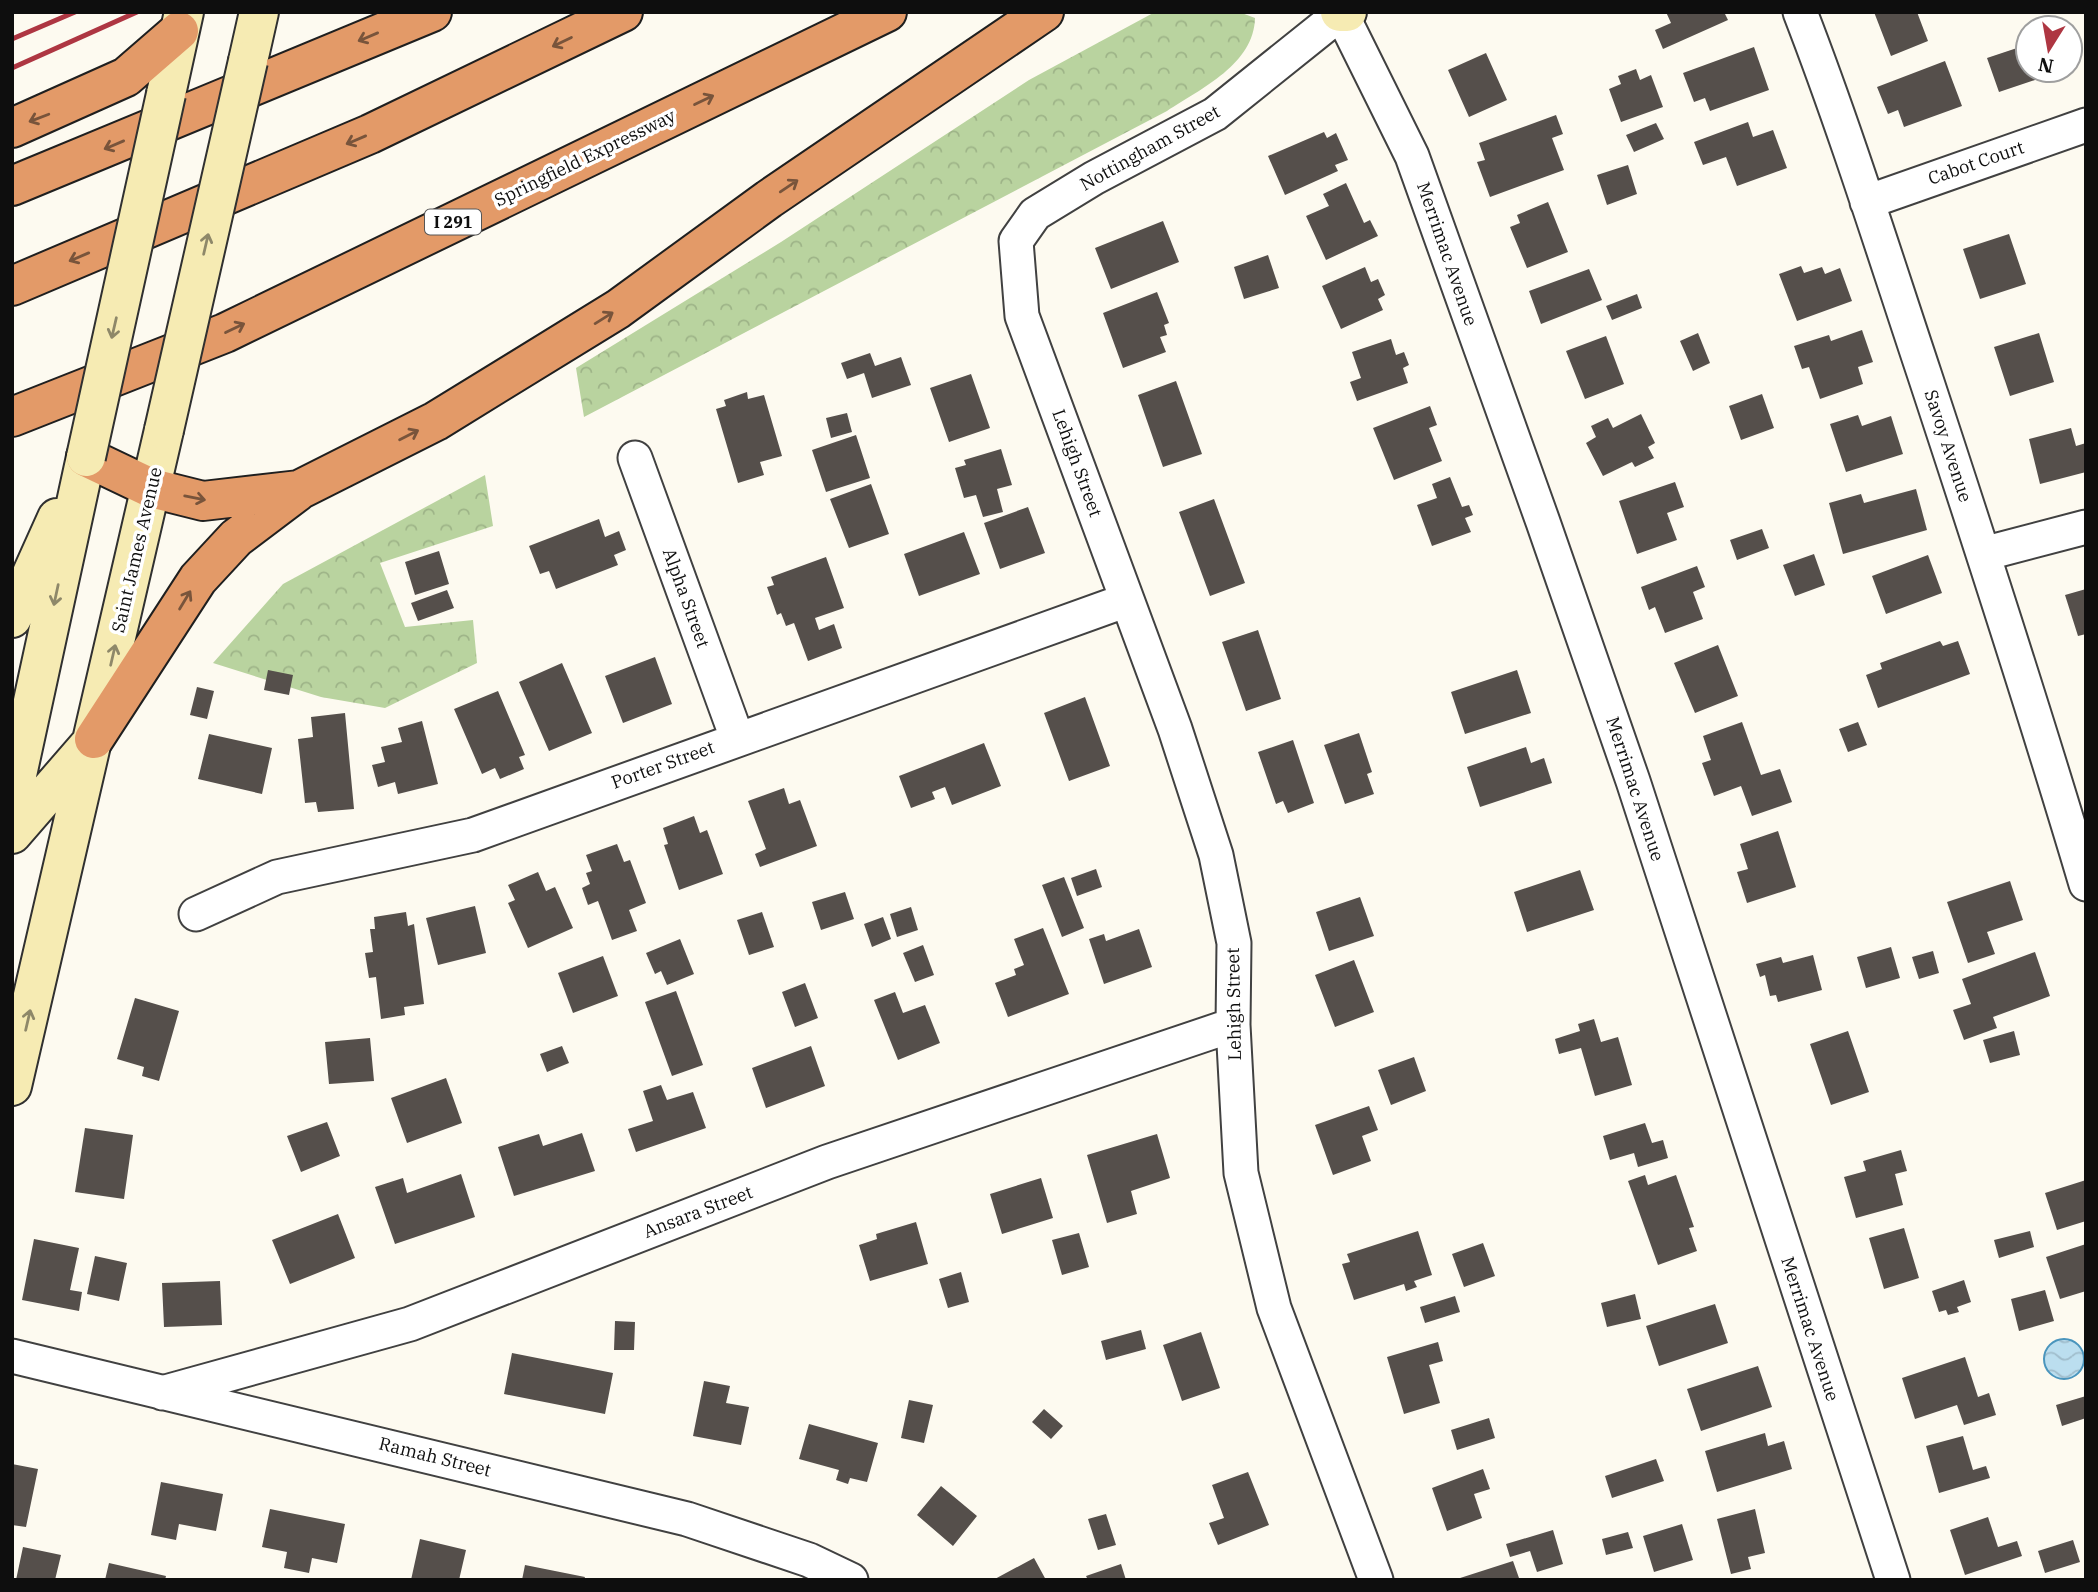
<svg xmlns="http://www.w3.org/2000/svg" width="2098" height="1592" font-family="'IBM Plex Serif',serif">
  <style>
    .forest { fill: url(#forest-crowns) }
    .water { fill: url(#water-waves); stroke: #4a95bd; stroke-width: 2 }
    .building { fill: #554f4b }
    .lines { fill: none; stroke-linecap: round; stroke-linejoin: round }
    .street-casing { stroke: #414141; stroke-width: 37 }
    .secondary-casing { stroke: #303030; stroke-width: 42 }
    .highway-casing { stroke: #1f1f1f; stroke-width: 42 }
    .street { stroke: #fff; stroke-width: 33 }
    .secondary { stroke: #f6ebb3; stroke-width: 38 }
    .highway { stroke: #e39a68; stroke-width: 38 }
    .rail { stroke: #ae3642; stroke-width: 5 }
    .secondary-bridge-casing { stroke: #303030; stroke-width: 42; stroke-linecap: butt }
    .secondary-bridge { stroke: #f6ebb3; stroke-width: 38 }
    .oneway { stroke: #78543b }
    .oneway2 { stroke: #8e8869 }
    .labels { text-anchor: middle; stroke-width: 7; stroke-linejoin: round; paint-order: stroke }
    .shield { fill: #fff; stroke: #565656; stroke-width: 2 }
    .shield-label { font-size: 16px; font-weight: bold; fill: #0e0e0e }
    .street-label { font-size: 18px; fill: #0e0e0e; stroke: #fff }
  </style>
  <defs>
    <pattern id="forest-crowns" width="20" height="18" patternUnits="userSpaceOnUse" patternTransform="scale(1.75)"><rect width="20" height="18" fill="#b9d39f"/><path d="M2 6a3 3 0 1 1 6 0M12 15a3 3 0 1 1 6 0" fill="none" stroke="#9eb488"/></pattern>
    <pattern id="water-waves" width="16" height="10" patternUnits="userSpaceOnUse" patternTransform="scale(1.75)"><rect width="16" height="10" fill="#bbdeef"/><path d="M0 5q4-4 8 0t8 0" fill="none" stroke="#a0bdcc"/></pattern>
  </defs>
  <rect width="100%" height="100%" fill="#fdfaf0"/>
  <path class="forest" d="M1155,12H1239L1255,18C1254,64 1202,88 1167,111L584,417L576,368L781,242L1029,80Z
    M485,475L493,526L380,563L405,627L473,620L477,663L385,708L321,697L213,663L283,584Z"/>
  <path class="water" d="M2044 1359a20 20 0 1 1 40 0a20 20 0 1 1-40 0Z"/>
  <path class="building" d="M1666,12H1724L1728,20L1663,49L1655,30L1671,23Z
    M1874,12H1917L1928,41L1891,56Z
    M2026,45L2028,70H2035L2038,79L1999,92L1987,58Z
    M1754,47L1769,90L1710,111L1705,98L1694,102L1683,73Z
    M1486,53L1507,100L1469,117L1448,70Z
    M1945,61L1962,106L1904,127L1898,110L1888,114L1877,87Z
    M1636,69L1640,80L1651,75L1663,107L1621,122L1609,89L1621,84L1618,76Z
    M1556,115L1563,134L1552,138L1564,170L1490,197L1477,162L1485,160L1479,143Z
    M1748,122L1753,137L1773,130L1787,168L1737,186L1726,157L1703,165L1694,142Z
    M1656,123L1664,139L1634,152L1626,135Z
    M1324,132L1327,138L1336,133L1348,160L1335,165L1338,171L1285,195L1268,156Z
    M1628,165L1637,194L1607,205L1597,175Z
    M1346,183L1364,223L1370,220L1378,236L1326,260L1306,216L1329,206L1323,194Z
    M1548,202L1568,252L1527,268L1510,227L1520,223L1517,215Z
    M1163,221L1179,262L1111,289L1095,248Z
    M2009,234L2026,284L1980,299L1963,249Z
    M1268,255L1279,288L1244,299L1234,267Z
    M1801,266L1804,273L1822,267L1825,274L1840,268L1852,301L1797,321L1779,274Z
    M1365,267L1371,282L1378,279L1385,295L1378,299L1383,310L1341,329L1322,286Z
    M1589,269L1602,300L1541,324L1529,291Z
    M1157,292L1169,323L1164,325L1167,335L1160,337L1166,352L1123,368L1103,313Z
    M1637,294L1642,308L1612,320L1606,306Z
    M1862,330L1873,362L1858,367L1863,384L1820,399L1809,367L1802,369L1794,346L1829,335L1831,341Z
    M1698,333L1710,363L1693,371L1680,341Z
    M2039,333L2054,382L2010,396L1994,347Z
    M1606,336L1624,384L1585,399L1566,351Z
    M1391,339L1396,355L1404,352L1409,365L1403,368L1408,383L1357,401L1350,382L1361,378L1352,352Z
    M870,353L875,366L901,357L911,385L872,398L864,373L847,379L841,363Z
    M971,374L990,428L949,442L930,388Z
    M1176,381L1202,454L1163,467L1138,395Z
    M747,392L748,399L764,395L782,456L760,462L764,475L738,483L716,409L726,406L724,400Z
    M1762,394L1774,428L1741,440L1729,406Z
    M1430,406L1437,425L1429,428L1442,461L1394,480L1373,428Z
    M847,413L852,432L831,438L826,418Z
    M1641,414L1655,443L1648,447L1654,458L1635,467L1632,462L1603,476L1586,443L1596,437L1591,426L1608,418L1613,428Z
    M1858,415L1862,426L1891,416L1903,454L1846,472L1830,424Z
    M2071,428L2076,446L2086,443V472L2040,484L2029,439Z
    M856,435L870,478L826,492L812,450Z
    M1001,449L1012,485L997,489L1003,512L983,517L976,495L964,498L955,468L966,465L964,460Z
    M1450,477L1462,507L1469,505L1473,515L1465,518L1471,532L1432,546L1417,505L1437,498L1432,484Z
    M1675,482L1684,507L1667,513L1677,540L1637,554L1619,501Z
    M871,484L889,534L849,548L830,499Z
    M1916,489L1927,530L1843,554L1829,503L1861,494L1864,503Z
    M1214,499L1245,583L1210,596L1179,512Z
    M1028,507L1045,553L1000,569L984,523Z
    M599,519L605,537L619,531L626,550L614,555L618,565L556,589L549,571L540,574L529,546Z
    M1762,529L1769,548L1737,560L1730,540Z
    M964,532L980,574L919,596L904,554Z
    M439,551L449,584L415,595L405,562Z
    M1814,554L1825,585L1795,596L1783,565Z
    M1928,555L1942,593L1886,614L1872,576Z
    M826,557L844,608L815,618L819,630L834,624L842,648L808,661L794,623L786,626L781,613L777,615L767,587L774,585L771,577Z
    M1697,566L1705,587L1693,592L1703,619L1665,633L1655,607L1649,610L1641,587Z
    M2086,589V634L2078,636L2065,595Z
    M447,590L454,608L418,621L411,603Z
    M1258,630L1281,699L1246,711L1222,642Z
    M1940,641L1943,646L1958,641L1970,674L1878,708L1866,675L1882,669L1880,663Z
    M1718,645L1738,696L1695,713L1674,663Z
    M655,657L672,704L623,723L605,676Z
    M562,663L592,733L549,751L519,682Z
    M268,670L293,675L289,695L264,690Z
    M1517,670L1531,713L1465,734L1451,692Z
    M197,687L214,691L207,719L190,715Z
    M498,691L525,755L519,757L524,769L500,779L495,768L482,774L454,709Z
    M1085,697L1110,766L1069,781L1044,713Z
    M345,713L354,809L318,812L316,802L305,803L298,739L313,737L311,717Z
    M422,721L438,784L398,794L395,782L378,787L372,765L385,762L381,747L402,742L398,728Z
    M1742,722L1761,775L1780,769L1792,802L1752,816L1741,786L1714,796L1702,763L1711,760L1703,736Z
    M1858,722L1867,745L1848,752L1839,729Z
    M1359,733L1372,772L1367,774L1374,794L1345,804L1324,745Z
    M209,734L272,748L262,794L198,779Z
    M1293,740L1314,803L1288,813L1283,801L1276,804L1258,752Z
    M984,743L1001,786L952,805L945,787L932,792L935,799L911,808L899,776Z
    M1526,747L1531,763L1544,758L1552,783L1480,807L1467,767Z
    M784,788L789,804L800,800L817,846L760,867L755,854L766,849L748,801Z
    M694,816L700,833L707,830L723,874L679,890L664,845L668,844L663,828Z
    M1778,831L1796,887L1747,903L1737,872L1748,869L1740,844Z
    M617,844L624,862L630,860L646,903L629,910L637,931L612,940L598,901L588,905L582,888L590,884L586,873L592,871L586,855Z
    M1096,869L1102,887L1077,896L1071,878Z
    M1580,870L1594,910L1527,932L1514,892Z
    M538,872L546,891L555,887L573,928L528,948L508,903L515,900L508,885Z
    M1064,877L1084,928L1062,937L1042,885Z
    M2010,881L2023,920L1987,932L1995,954L1968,963L1947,902Z
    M845,892L854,919L821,930L812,902Z
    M1360,897L1374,936L1329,951L1316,912Z
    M475,906L486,953L438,965L426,918Z
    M911,907L918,930L897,937L890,914Z
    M406,912L408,926L414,924L424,1004L404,1007L405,1015L381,1019L376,977L369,978L365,953L373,952L370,929H375L374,917Z
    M762,912L774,947L749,955L737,920Z
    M883,917L891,939L872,947L864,924Z
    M1043,928L1069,994L1008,1017L995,983L1016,975L1014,969L1024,965L1014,939Z
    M1139,929L1152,967L1104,984L1089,939L1104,934L1106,941Z
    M680,939L694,974L667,985L661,971L655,974L646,953Z
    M923,945L934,975L915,982L903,953Z
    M1891,947L1900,978L1866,988L1857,957Z
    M1933,951L1939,973L1919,979L1912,957Z
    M2035,952L2050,996L1993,1017L1997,1028L1964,1040L1953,1010L1971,1004L1962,979Z
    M1813,955L1822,990L1778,1002L1776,995L1770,996L1765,975L1760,977L1756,964L1781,957L1783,963Z
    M603,956L618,996L573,1013L558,973Z
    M1354,960L1374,1012L1335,1027L1315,975Z
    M805,983L818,1018L795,1027L782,992Z
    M676,991L703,1065L672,1076L645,1002Z
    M895,992L903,1013L925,1005L940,1043L898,1060L874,1000Z
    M135,998L179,1011L159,1081L142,1076L144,1067L117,1059Z
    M1594,1019L1601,1042L1618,1037L1632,1085L1595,1096L1581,1048L1559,1054L1555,1039L1580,1031L1578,1024Z
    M1848,1031L1869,1092L1831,1105L1810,1044Z
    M2014,1031L2020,1055L1990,1063L1983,1040Z
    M370,1038L374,1081L329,1084L325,1042Z
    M562,1046L569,1063L547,1072L540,1054Z
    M811,1046L825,1086L766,1108L752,1068Z
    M1414,1057L1426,1091L1391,1105L1378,1070Z
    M446,1078L462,1123L407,1143L391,1098Z
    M661,1085L667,1100L693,1092L706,1128L636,1152L628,1129L653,1121L643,1091Z
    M1369,1106L1378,1130L1362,1136L1371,1161L1333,1175L1315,1125Z
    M327,1122L340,1156L301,1172L287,1136Z
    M1645,1123L1652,1143L1663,1140L1668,1158L1638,1167L1634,1153L1610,1160L1603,1136Z
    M85,1128L133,1135L124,1199L75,1192Z
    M582,1133L595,1171L514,1196L498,1147L539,1134L543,1146Z
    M1157,1134L1170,1178L1131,1191L1137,1214L1107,1223L1087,1155Z
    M1901,1150L1907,1171L1895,1174L1903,1205L1856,1218L1844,1177L1866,1171L1863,1161Z
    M461,1174L475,1217L395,1244L375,1187L403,1178L407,1193Z
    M1645,1175L1648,1185L1676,1175L1694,1227L1689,1228L1697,1251L1658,1265L1628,1181Z
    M1041,1178L1053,1218L1002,1234L990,1194Z
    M2086,1180V1221L2057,1230L2045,1193Z
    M338,1214L355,1258L290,1284L272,1240Z
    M916,1222L928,1264L870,1281L859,1245L877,1239L876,1234Z
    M1904,1228L1919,1278L1884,1289L1869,1238Z
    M1418,1231L1432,1275L1414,1281L1417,1287L1406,1291L1404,1284L1354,1300L1342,1264L1350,1262L1347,1254Z
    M2030,1231L2034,1247L1999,1258L1994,1240Z
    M1079,1233L1089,1267L1062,1275L1052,1240Z
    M34,1239L79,1248L70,1290L82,1292L79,1311L22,1300Z
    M1483,1243L1495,1276L1464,1287L1452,1254Z
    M2086,1244V1291L2060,1299L2046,1257Z
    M95,1256L127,1263L119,1301L87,1294Z
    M961,1272L969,1302L948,1308L939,1279Z
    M1964,1280L1971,1302L1957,1307L1959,1312L1948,1315L1946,1310L1939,1312L1932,1291Z
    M220,1281L222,1325L164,1327L162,1283Z
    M2045,1290L2054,1321L2019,1331L2011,1299Z
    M1635,1294L1641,1319L1607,1327L1601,1303Z
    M1455,1296L1460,1312L1425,1323L1420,1307Z
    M1715,1304L1728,1343L1659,1366L1646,1326Z
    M615,1321L635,1322L634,1350H614Z
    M1141,1330L1146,1349L1106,1360L1101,1341Z
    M1201,1332L1220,1388L1182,1401L1163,1345Z
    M1438,1342L1443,1361L1429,1365L1440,1403L1404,1414L1387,1357Z
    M512,1353L613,1373L605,1414L504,1394Z
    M1965,1357L1978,1397L1989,1393L1996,1415L1964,1425L1957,1405L1915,1419L1902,1378Z
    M1758,1366L1772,1407L1701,1431L1687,1389Z
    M704,1381L730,1386L726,1403L749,1407L741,1445L693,1436Z
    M2086,1396V1418L2062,1426L2056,1405Z
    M909,1400L933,1405L924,1443L901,1438Z
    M1044,1409L1063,1426L1051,1439L1032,1422Z
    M1489,1418L1495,1438L1457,1450L1451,1430Z
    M809,1424L878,1443L867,1482L850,1478L848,1484L836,1480L839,1470L799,1459Z
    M1765,1433L1768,1446L1784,1441L1792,1469L1717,1492L1705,1451Z
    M1963,1436L1973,1470L1986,1466L1990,1478L1939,1493L1926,1446Z
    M1656,1459L1664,1481L1612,1498L1605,1476Z
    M12,1464L38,1469L26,1527L12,1525Z
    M1483,1469L1490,1489L1474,1494L1482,1518L1447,1531L1432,1488Z
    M1248,1472L1269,1525L1218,1545L1209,1523L1224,1518L1212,1485Z
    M161,1482L223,1494L216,1531L179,1524L176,1540L151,1535Z
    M941,1486L977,1516L953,1546L917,1515Z
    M270,1509L345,1524L337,1563L312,1558L309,1573L284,1568L287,1552L262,1547Z
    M1755,1509L1765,1553L1748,1557L1751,1569L1731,1574L1717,1519Z
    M1106,1514L1116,1545L1098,1550L1088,1519Z
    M1988,1517L1998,1547L2017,1541L2022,1556L1965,1575L1950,1530Z
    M1682,1524L1693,1560L1654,1572L1643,1536Z
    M1553,1530L1563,1564L1537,1572L1530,1551L1510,1557L1506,1544Z
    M1628,1532L1633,1548L1606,1555L1602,1539Z
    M420,1539L466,1550L459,1580H411Z
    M2073,1540L2080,1562L2045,1573L2038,1551Z
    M23,1547L61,1555L55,1580H16Z
    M1034,1558L1046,1580H993Z
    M1513,1561L1519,1578L1457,1580V1579Z
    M109,1563L166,1576L165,1580H105Z
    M1121,1564L1126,1580H1088L1086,1576Z
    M525,1565L585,1577L584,1580H522Z"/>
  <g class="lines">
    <defs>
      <path id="street" d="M1800,12C1846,131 1884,253 1924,373C1980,543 2035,712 2086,884
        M1867,202L2086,125
        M635,458L737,738
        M1983,554L2086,527
        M196,914L277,877L473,835L1127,600
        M12,1356L687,1519L809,1560L851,1580
        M162,1393L410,1324L827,1162L1233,1025
        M1376,1580L1274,1308L1241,1173L1233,1025L1234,943L1216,855L1175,729L1022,316L1016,241L1035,214L1094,178L1215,114L1341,13L1412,156L1543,522L1633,781L1893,1580"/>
      <path id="secondary" d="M1340,12H1347
        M248,61L259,12
        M166,94L184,12
        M12,618L57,518
        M12,798L86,457
        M12,834L91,743
        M12,1086L164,430"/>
      <path id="highway" d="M12,128L126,77L179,31
        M12,186L432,12
        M12,286L370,134L623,12
        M12,417L225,333L887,12
        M86,457L151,488L203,501L299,490L436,421L618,309L769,199L1044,12
        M94,739L198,579L236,538L297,492"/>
    </defs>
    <use href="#street" class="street-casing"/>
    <use href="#secondary" class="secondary-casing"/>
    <use href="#highway" class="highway-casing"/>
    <use href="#street" class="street"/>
    <use href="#secondary" class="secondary"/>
    <use href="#highway" class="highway"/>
    <path class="rail" d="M12,39L75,12
      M12,68L137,12"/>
    <defs>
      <path id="secondary-bridge" d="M164,430L248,61
        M86,457L166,94"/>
    </defs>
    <use href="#secondary-bridge" class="secondary-bridge-casing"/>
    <use href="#secondary-bridge" class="secondary-bridge"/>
  </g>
  <defs><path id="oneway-shaft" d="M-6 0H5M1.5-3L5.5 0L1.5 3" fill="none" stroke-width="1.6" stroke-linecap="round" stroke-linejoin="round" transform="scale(1.75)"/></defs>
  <g class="oneway">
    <use href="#oneway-shaft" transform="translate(368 37) rotate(157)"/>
    <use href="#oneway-shaft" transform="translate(562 42) rotate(154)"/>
    <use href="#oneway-shaft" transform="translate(704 100) rotate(-26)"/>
    <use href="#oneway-shaft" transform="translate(39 118) rotate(159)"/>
    <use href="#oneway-shaft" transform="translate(356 140) rotate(157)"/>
    <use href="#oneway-shaft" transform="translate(114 145) rotate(157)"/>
    <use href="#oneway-shaft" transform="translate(789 186) rotate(-34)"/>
    <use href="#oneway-shaft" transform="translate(79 257) rotate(157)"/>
    <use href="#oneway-shaft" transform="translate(604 318) rotate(-32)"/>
    <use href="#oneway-shaft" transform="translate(235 328) rotate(-26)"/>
    <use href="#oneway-shaft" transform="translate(409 435) rotate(-27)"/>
    <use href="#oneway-shaft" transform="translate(195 498) rotate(11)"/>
    <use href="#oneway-shaft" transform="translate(185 600) rotate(-59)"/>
  </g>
  <g class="oneway2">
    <use href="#oneway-shaft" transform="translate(206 244) rotate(-77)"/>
    <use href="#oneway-shaft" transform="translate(114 328) rotate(103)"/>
    <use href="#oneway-shaft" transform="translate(56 595) rotate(102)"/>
    <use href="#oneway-shaft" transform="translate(113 655) rotate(-77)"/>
    <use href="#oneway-shaft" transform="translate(28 1020) rotate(-77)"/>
  </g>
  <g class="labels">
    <rect class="shield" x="425" y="209.5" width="56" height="25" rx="5"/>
    <g class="shield-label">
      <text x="453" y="228">I 291</text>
    </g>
    <g class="street-label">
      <text transform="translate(1150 148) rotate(-29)" y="6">Nottingham Street</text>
      <text transform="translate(585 158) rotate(-26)" y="6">Springfield Expressway</text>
      <text transform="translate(1976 163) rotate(-19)" y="6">Cabot Court</text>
      <text transform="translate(1447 254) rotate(71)" y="6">Merrimac Avenue</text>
      <text transform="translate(1948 446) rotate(72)" y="6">Savoy Avenue</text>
      <text transform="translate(1077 463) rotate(70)" y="6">Lehigh Street</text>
      <text transform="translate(137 550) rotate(-77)" y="6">Saint James Avenue</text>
      <text transform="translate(686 598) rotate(70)" y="6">Alpha Street</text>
      <text transform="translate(663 765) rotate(-20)" y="6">Porter Street</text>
      <text transform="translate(1635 789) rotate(72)" y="6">Merrimac Avenue</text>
      <text transform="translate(1234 1004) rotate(-91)" y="6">Lehigh Street</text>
      <text transform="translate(698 1212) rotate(-21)" y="6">Ansara Street</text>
      <text transform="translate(1810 1329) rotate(72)" y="6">Merrimac Avenue</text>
      <text transform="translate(435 1457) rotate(14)" y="6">Ramah Street</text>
    </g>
  </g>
  <rect width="2098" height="1592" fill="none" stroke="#0e0e0e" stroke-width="28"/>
  <g transform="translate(2049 49) rotate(191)"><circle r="33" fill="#ffffff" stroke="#9f9f9f" stroke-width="2"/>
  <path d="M0-5L12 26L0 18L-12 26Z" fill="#ae3642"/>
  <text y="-10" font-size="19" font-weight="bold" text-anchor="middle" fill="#0e0e0e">N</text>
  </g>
</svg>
